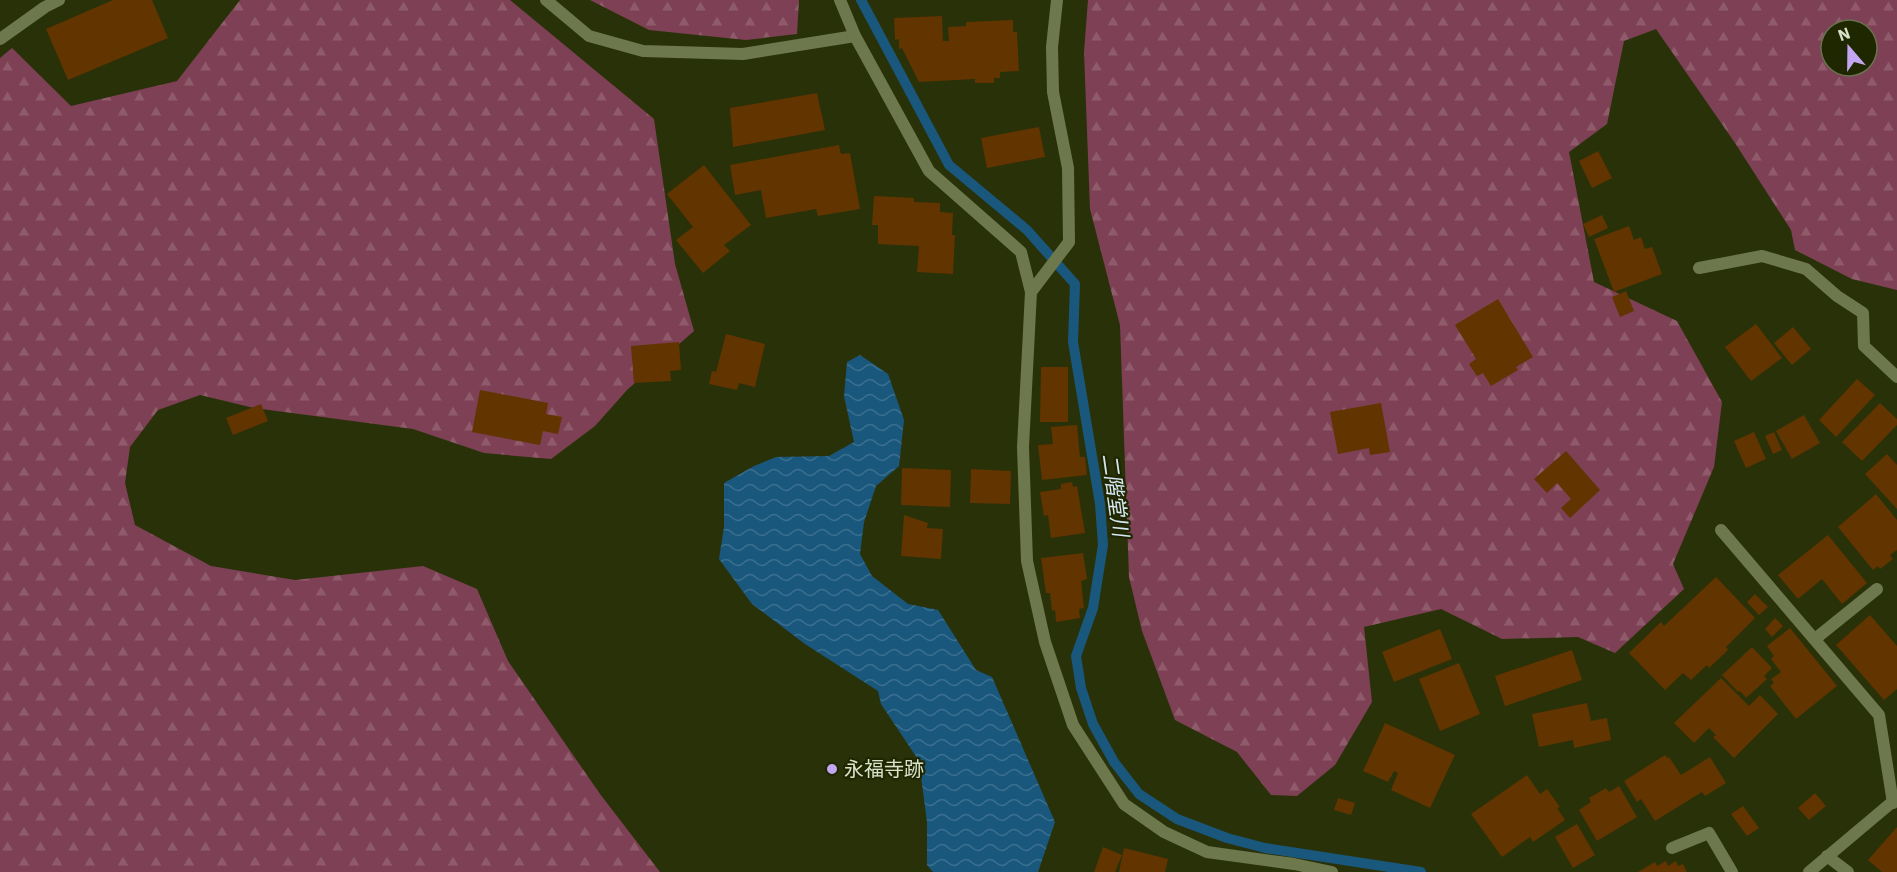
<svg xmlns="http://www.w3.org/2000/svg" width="1897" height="872" font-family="'IBM Plex Sans','Noto Sans JP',sans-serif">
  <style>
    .forest { fill: url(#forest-firs); fill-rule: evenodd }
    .water { fill: url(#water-waves) }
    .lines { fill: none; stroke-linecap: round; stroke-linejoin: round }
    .stream { stroke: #1a577d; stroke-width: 10 }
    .building { fill: #623400 }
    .service { stroke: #6d794c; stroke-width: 12 }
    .minor { stroke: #6d794c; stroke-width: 12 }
    .poi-dot { fill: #c3a7f2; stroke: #1f2700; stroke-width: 2 }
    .labels { text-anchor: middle; stroke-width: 4.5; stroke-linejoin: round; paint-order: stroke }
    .poi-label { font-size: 20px; fill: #dae1cb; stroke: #1f2700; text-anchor: start }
    .water-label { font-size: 21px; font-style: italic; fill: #d7e7f3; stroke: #1f2700 }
  </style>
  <defs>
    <pattern id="forest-firs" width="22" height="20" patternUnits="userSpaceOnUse" patternTransform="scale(1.5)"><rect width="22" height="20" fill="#7d4054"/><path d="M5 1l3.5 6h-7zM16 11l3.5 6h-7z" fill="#8f5b6b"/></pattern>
    <pattern id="water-waves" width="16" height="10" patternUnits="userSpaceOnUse" patternTransform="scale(1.5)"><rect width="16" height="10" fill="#1a577d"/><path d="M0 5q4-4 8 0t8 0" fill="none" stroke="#3b6f8e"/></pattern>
  </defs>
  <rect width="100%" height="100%" fill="#293109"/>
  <path class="forest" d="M240,0H510L654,119L675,264L694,331L627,390L595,426L551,459L484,453L413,429L254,408L200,395L158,410L130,447L125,483L135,525L211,566L295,580L423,566L477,589L508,661L600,794L660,872H0V58L12,48L71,106L177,81Z
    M590,0H799L797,34L746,40L649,30Z
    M1088,0H1897V290L1852,279L1795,250L1791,230L1735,143L1656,29L1624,41L1607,124L1569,152L1594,282L1677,321L1722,402L1714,467L1673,564L1684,589L1615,653L1578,637L1502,639L1441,609L1364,627L1372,702L1335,765L1297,796L1271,795L1237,752L1175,720L1142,631L1129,577L1120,325L1090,209L1084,52ZM1831,30H1867V66H1831Z"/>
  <path class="water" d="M860,355L888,374L904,420L899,466L876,486L864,522L860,554L872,576L908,604L938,610L976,670L992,677L1055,822L1038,872H933L927,865V822L919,761L881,704L878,691L805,644L752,604L719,559L724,527V483L754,466L776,457L829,456L854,442L844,396L847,362Z"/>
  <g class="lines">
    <path class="stream" d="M861,0L949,165L1027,230L1075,284L1073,342L1100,504L1103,545L1093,608L1076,656L1081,688L1093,724L1114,762L1139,794L1177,819L1227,838L1265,848L1421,872"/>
  </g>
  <path class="building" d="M113,0H152L168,38L68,80L46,29Z
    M942,16L943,41H949L948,27L966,26V22L1013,20V32H1017L1019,71L1000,72V78H994V83H975V79L919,82L902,48L899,49V39L895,40L894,18Z
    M817,93L825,130L733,147L730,108Z
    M1039,127L1045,157L987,168L981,138Z
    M839,145L841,154L850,153L860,209L818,216L816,209L766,218L761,190L735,195L730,165Z
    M1598,151L1612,178L1592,188L1579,161Z
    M704,165L751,225L724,245L730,251L703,273L676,240L693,227L667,194Z
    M874,196L914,198V202L940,203V212L953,213L952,235H955L953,274L917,272L919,246L878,244V225H872Z
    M1602,215L1608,228L1589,237L1583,224Z
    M1629,226L1634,240L1641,237L1645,249L1652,247L1662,274L1614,292L1594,239Z
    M1626,291L1634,311L1620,317L1612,297Z
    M1498,299L1533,357L1516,367L1518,370L1491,386L1483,373L1477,376L1469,364L1476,359L1455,325Z
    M1756,324L1782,358L1751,381L1725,347Z
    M1793,327L1811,349L1792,365L1774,343Z
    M726,334L765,344L755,387L739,383L737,390L709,384L712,371L716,372Z
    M679,342L681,370L670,371L671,381L634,383L631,346Z
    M1041,367H1068V422H1040Z
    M1857,379L1875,395L1836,437L1819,420Z
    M480,390L548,403L546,414L562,417L558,434L543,431L540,445L472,432Z
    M1381,403L1390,452L1370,455L1369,448L1338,454L1330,412Z
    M1880,403L1897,419V425L1862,461L1842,442Z
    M261,404L268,421L233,435L226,418Z
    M1804,415L1820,443L1792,459L1776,431Z
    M1077,425L1080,457H1085L1087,475L1042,480L1038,445L1053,444L1051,427Z
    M1754,432L1766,459L1746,468L1734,441Z
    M1774,432L1782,450L1773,454L1765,436Z
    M1566,451L1600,490L1570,518L1561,508L1571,499L1557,483L1547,493L1534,479Z
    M1887,454L1897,465V509L1865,474Z
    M902,468L951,470L950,507L901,505Z
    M971,469L1011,471L1010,504L970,503Z
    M1072,482L1073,487L1077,486L1085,533L1051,538L1048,515L1044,516L1040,492L1061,489V484Z
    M1876,494L1897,520V550L1890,555L1893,559L1880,569L1878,566L1873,570L1838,527Z
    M904,515L928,523L927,528L943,529L941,559L901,556Z
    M1828,535L1867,583L1842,604L1822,579L1798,599L1778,575Z
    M1083,553L1087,579L1081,581L1084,608L1079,609L1080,618L1056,622L1055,610L1052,611L1050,593H1046L1041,558Z
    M1716,577L1755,618L1726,647L1728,650L1709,668L1707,665L1691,680L1683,673L1665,690L1629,653L1661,622L1664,626Z
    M1755,594L1768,607L1759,615L1747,602Z
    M1870,615L1897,646V689L1884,700L1836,645Z
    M1775,618L1783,626L1772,637L1765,629Z
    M1790,628L1837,686L1796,719L1770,686L1774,683L1771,679L1781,672L1771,659L1774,656L1767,646Z
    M1440,629L1452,659L1394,682L1382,652Z
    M1752,647L1772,668L1764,676L1767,679L1746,698L1740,691L1738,692L1722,675Z
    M1572,650L1582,680L1505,706L1495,676Z
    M1459,663L1480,714L1440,731L1419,679Z
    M1721,678L1749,706L1760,695L1778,714L1734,758L1713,737L1716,735L1709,728L1694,743L1674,723Z
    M1587,703L1591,721L1607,718L1611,740L1574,748L1573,740L1539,747L1532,714Z
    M1385,723L1455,755L1430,808L1391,790L1398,773L1394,771L1388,782L1363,771Z
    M1665,755L1667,758L1669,757L1681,775L1710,757L1726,783L1705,796L1702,792L1655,821L1641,799L1637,802L1624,781Z
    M1527,775L1540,794L1547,789L1560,807L1557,808L1565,820L1533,842L1530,837L1502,857L1471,814Z
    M1619,786L1637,817L1597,841L1579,810L1591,802L1589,798L1606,788L1609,792Z
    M1815,793L1826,806L1809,820L1798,808Z
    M1338,798L1355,803L1351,815L1334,810Z
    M1743,806L1759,828L1747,836L1731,814Z
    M1577,824L1595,855L1573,868L1555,837Z
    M1897,827V872H1882L1868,860Z
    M1103,847L1122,855L1115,872H1094Z
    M1124,848L1168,859L1165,872H1119Z
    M1666,861L1668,866L1676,861L1678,866L1683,864L1687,872H1638L1655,862L1657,866Z"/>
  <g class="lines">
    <path class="service" d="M1699,268L1762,256L1806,269L1837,296L1863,313L1864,346L1897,377
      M1721,530L1879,715L1893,803
      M1815,639L1877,589
      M1672,848L1709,833L1732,872"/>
    <path class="minor" d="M546,0L589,36L643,51L743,54L855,36
      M840,0L855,36L929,171L1021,252L1031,292L1023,447L1027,561L1045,642L1073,725L1124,804L1164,832L1207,852L1294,864L1332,872
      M0,39L45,7L59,0
      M1031,292L1069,242L1068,168L1053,92L1052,47L1057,0
      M1827,856L1848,872
      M1809,872L1897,798"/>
  </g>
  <circle class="poi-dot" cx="832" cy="769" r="6"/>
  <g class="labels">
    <g class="poi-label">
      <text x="844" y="776">永福寺跡</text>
    </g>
    <g class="water-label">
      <text transform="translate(1115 495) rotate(82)" y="7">二階堂川</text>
    </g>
  </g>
  <g transform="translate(1849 48) rotate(340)"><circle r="28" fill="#1f2700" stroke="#6a7151" stroke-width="1.5"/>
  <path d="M0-4.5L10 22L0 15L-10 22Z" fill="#c3a7f2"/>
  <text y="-9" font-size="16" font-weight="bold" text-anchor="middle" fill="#dae1cb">N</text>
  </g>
</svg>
